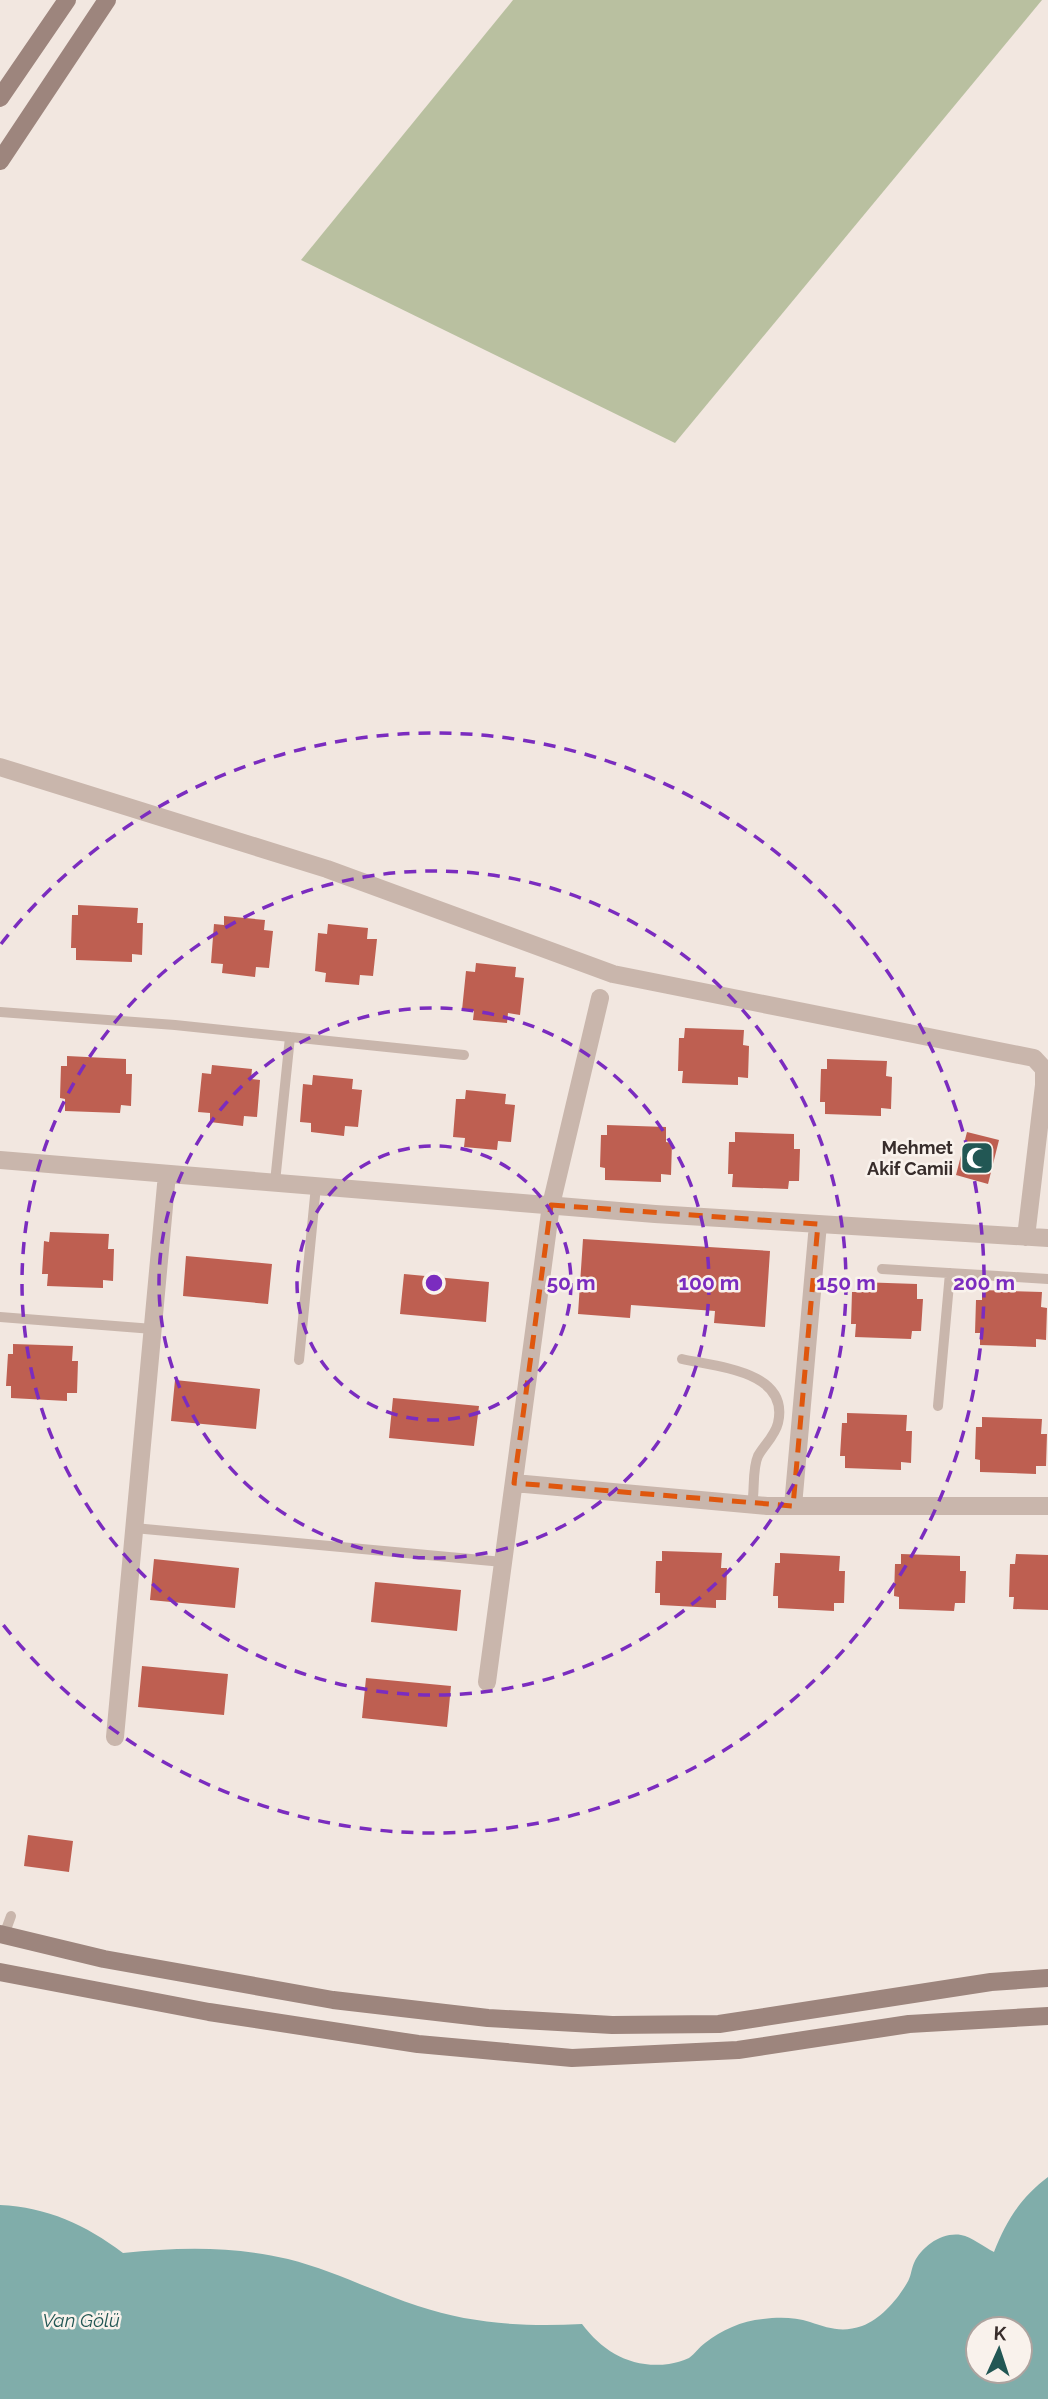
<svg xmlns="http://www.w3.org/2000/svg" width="1048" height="2399" font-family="Raleway,sans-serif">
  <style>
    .green { fill: #b9c0a0 }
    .water { fill: #80adaa; fill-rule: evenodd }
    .building { fill: #be5f51 }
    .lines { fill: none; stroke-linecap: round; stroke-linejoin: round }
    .service { stroke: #c9b6ac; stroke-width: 10 }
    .minor { stroke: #c9b6ac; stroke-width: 18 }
    .secondary { stroke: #9d857d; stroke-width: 18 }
    .marked { fill: none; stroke: #df570e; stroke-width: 5; stroke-dasharray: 14 9; stroke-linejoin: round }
    .ring { fill: none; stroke: #7b2cbf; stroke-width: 3.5; stroke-dasharray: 12 9 }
    .labels { text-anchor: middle; stroke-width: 5; stroke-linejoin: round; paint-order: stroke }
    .poi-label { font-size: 18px; font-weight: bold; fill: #382d2b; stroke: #f9f2ec; text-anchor: end }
    .water-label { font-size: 19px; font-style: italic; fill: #225754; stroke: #f9f2ec }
    .centre { fill: #7b2cbf; stroke: #f9f2ec; stroke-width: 3.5 }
    .ring-label { font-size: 21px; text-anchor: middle; font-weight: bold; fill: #7b2cbf; stroke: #f9f2ec; stroke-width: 5; stroke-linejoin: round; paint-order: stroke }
  </style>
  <rect width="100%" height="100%" fill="#f2e7e0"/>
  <path class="green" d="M513,0H1042L675,443L301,260Z"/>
  <path class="water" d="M1048,2177V2399H0V2205C47,2207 86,2225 123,2253C179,2247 233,2246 288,2259C332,2270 375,2292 418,2306C472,2324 526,2327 582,2324C603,2352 632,2369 669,2364C675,2363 683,2361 689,2358C695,2354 699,2347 705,2343C722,2330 741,2321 763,2319C778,2317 795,2317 810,2322C828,2328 842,2333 862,2326C881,2319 897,2300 907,2283C911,2277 911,2270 914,2263C922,2246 942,2232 961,2235C972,2237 984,2247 994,2252C1006,2221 1021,2197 1048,2177ZM978,2329H1020V2371H978Z"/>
  <path class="building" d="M78,905L138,908L137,923H143L142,955L132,954V962L76,960V948H71L72,915H78Z
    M224,916L265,920L264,930L273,931L269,968L256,967L255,977L222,973L223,964L211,963L214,924L224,925Z
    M328,924L368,928L367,939H377L373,976L360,975L359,985L325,982L326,973L315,971L318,933L327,934Z
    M476,963L516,967L515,977L524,978L520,1015L508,1013L507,1023L473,1020L474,1011L462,1010L466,971L475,972Z
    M685,1028L744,1030L743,1045L749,1046L748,1078L738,1077V1085L682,1083L683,1071H678L679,1038H684Z
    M67,1056L126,1059V1074H132L131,1106L121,1105L120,1113L65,1111V1099L60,1098L61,1066H67Z
    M827,1059L887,1061L886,1076L892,1077L891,1109L881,1108V1116L825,1114V1102H820L821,1069H827Z
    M212,1065L252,1069L251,1079L260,1080L257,1117L244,1116L243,1126L210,1122V1113L198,1112L202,1073L211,1074Z
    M313,1075L353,1079L352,1089L362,1090L358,1127L345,1126L344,1136L311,1132V1123L300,1122L303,1084L312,1085Z
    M466,1090L506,1094L505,1104L515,1105L511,1142L498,1141L497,1150L464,1147L465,1138L453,1137L456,1099H465Z
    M607,1125L666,1127V1142L672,1143L671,1175L661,1174V1182L605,1180V1168L600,1167L601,1135H607Z
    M735,1132L794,1134V1149H800L799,1181H789L788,1189L732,1187L733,1174H728L729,1142H735Z
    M967,1132L999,1140L988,1184L956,1175Z
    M50,1232L109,1234L108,1249H114L113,1281L103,1280V1288L47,1286L48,1274H42L44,1241L49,1242Z
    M583,1239L770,1251L765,1327L714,1323L715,1311L631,1305L630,1318L578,1314Z
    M186,1256L272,1264L268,1304L183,1296Z
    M404,1274L489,1282L486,1322L400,1314Z
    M858,1282L917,1284V1299H923L921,1331H912L911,1339L855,1337L856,1324H851L852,1292H857Z
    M982,1290L1042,1292L1041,1307L1047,1308L1046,1340L1036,1339V1347L980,1345V1333H975L976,1300H982Z
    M13,1344L73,1346L72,1361H78L77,1393H67V1401L11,1398V1386H6L8,1354H13Z
    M175,1380L260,1389L256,1429L171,1421Z
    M393,1398L479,1406L474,1446L389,1438Z
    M847,1413L907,1415L906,1431H912L911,1463L901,1462V1470L845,1468V1456H840L842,1423H847Z
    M982,1417L1042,1419L1041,1434H1047L1046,1466H1036V1474L980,1472V1460L975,1459L976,1427H982Z
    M662,1551L722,1553L721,1568H727L726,1600H716V1608L660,1605V1593H655L656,1561H662Z
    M780,1553L840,1556L839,1571H845L844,1603H834V1611L778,1608V1596H773L775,1563H780Z
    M901,1554L960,1556V1571H966L965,1603H955L954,1611L899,1609V1597L894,1596L895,1564H901Z
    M1016,1554L1048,1555V1610L1013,1609L1014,1597H1009L1010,1564H1015Z
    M154,1559L239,1568L235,1608L150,1600Z
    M375,1582L461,1590L457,1631L371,1622Z
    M142,1666L228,1674L224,1715L138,1707Z
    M366,1678L451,1686L447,1727L362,1718Z
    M28,1835L73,1841L69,1872L24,1866Z"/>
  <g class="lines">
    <path class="service" d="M0,1012L175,1025L464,1055
      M275,1182L290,1037
      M882,1269L1048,1279
      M0,1317L153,1329
      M682,1359C717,1367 790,1371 778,1423C775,1436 764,1445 758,1456C752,1469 755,1490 752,1505
      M299,1360L316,1186
      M938,1406L950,1273
      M134,1528L503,1562
      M4,1935L11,1916"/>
    <path class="minor" d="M0,767L327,869L613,974L1034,1058L1044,1069V1085L1026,1237
      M0,1160L655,1214L1048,1238
      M514,1483L767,1506H1048
      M793,1506L818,1224
      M487,1682L551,1205L600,998
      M115,1737L167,1174"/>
    <path class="secondary" d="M0,98L67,0
      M0,161L107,0
      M0,1934L104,1959L333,2000L488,2018L612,2025L719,2024L991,1982L1048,1978
      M0,1972L209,2012L418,2044L572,2058L738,2050L909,2024L1048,2016"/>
  </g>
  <path class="marked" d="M551,1205L818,1224L793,1506L514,1483Z"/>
  <g class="ring">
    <circle cx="434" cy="1283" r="137"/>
    <circle cx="434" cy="1283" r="275"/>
    <circle cx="434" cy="1283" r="412"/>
    <path d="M1 944A550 550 0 1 1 1 1622"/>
  </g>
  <defs>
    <symbol id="mosque-square" viewBox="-11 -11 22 22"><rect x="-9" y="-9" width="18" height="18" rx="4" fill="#225754" stroke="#f9f2ec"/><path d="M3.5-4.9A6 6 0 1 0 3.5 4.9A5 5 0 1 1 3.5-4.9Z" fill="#fff"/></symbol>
  </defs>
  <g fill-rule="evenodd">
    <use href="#mosque-square" x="958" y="1139" width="38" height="38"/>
  </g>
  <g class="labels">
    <g class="poi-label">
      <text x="953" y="1154">Mehmet<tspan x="953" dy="21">Akif Camii</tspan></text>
    </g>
    <g class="water-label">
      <text x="81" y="2327">Van Gölü</text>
    </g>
  </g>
  <circle cx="434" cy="1283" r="10" class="centre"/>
  <g class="ring-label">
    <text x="571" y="1290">50 m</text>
    <text x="709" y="1290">100 m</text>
    <text x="846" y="1290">150 m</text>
    <text x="984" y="1290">200 m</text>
  </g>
  <g transform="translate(999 2350) rotate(3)"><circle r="33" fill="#f9f2ec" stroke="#aca39f" stroke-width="2"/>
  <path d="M0-5L12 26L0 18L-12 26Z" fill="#225754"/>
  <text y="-10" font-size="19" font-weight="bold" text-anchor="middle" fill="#382d2b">K</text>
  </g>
</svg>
